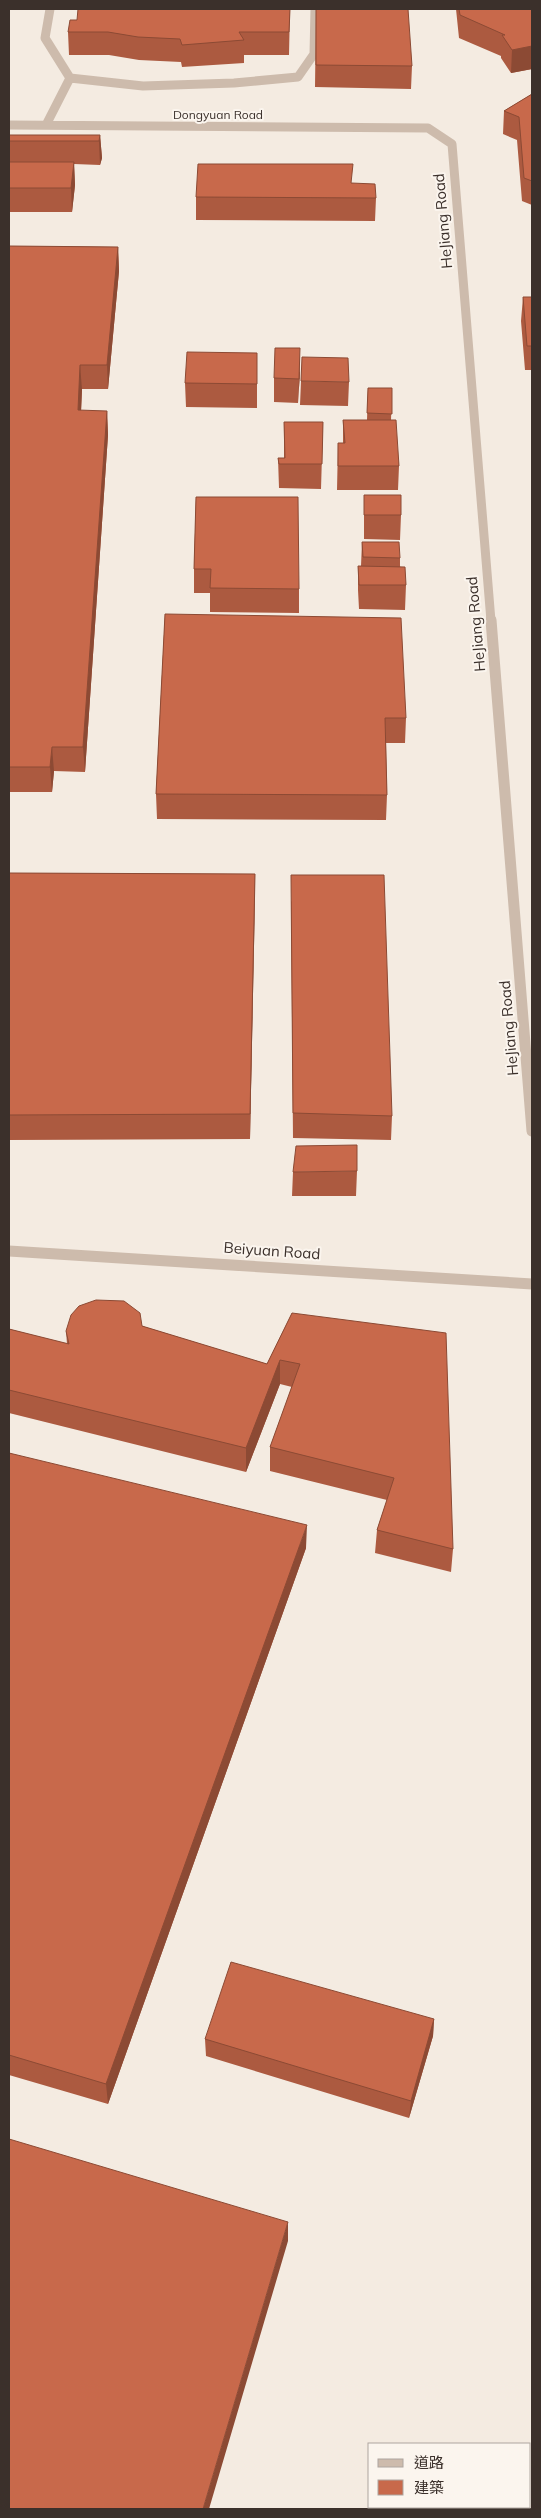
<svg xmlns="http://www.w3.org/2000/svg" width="541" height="2518" font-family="Mulish,'Noto Sans TC',sans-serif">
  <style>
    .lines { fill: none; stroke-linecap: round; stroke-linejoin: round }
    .minor-far1 { stroke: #cdbbac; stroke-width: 9 }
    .minor { stroke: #cdbbac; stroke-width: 11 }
    .wall { fill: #ac5a40 }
    .shaded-wall { fill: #8c4a34 }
    .building { fill: #c8694b; stroke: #8c4a34 }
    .labels { text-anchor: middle; stroke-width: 4; stroke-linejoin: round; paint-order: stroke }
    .far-street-label { font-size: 12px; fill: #3b302b; stroke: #fbf5ee }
    .street-label { font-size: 15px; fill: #3b302b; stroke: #fbf5ee }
  </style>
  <rect width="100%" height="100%" fill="#f4ebe1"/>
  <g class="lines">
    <path class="minor-far1" d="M50,9L45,38L70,78
      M70,78L143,86L234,83L298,77L314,54L315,9
      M9,125L428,128L452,144L491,621
      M46,125L70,78"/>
    <path class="minor" d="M491,620L532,1131
      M9,1251L532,1284"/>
  </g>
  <path class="wall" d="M290,9L289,55H244V63L182,67L181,62L139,60L109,55H69L68,32Z
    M316,9L412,66L411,89L315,87Z
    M456,9H532V69L511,73L501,58V56L459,38Z
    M532,94V205L522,201L517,140L503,134L504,111Z
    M9,135H100L102,158L100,165L74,164L75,185L72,212H9Z
    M352,183L376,198L375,221L196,220V197Z
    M9,246L118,247L119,271L108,389H82L81,411H107L108,435L85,772L54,771L52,792H9Z
    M523,297H532V370H525L521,321Z
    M257,353V408L186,407L185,383Z
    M300,372L298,403L274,402V378Z
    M301,381L349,382L348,406L300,405Z
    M368,388H392L391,420L399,466L398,490H337L338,443H343V420H367Z
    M284,422H323L321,489L279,488L278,458H284Z
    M364,495L401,515L400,540L364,539Z
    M196,497L299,589V613L210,612V593H194V569Z
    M362,542L400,558V566L406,585L405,610L359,609L358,590V566H361Z
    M165,614L406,718L405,743H386L387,795L386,820L157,819L156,794Z
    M9,873L255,874L250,1139L9,1140Z
    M291,900L392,1116L391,1140L293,1138Z
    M357,1171L356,1196H292L293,1172Z
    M292,1313L453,1549L451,1572L375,1553L377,1530L387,1500L270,1471V1447L292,1387L280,1384L246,1472L9,1413V1329L67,1344L66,1331L142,1326L267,1364Z
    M9,1453L306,1548L108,2104L9,2075Z
    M434,2019L433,2036L409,2118L206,2056L205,2039Z"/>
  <path class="shaded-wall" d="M532,46V69L511,73L512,50Z
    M100,135L102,158L100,165L99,141Z
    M74,162L75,185L72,212L71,188Z
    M118,247L119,271L108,389L107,365Z
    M300,348V372L298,403L299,379Z
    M80,365L82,389L80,435L78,410Z
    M107,411L108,435L85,772L83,747Z
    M52,747L54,771L52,792L50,767Z
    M255,874V898L250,1139V1114Z
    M280,1360V1384L246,1472V1448Z
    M307,1525L306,1548L108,2104L106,2084Z
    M434,2019L433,2036L409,2118L411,2101Z
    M288,2222V2241L209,2509H203Z"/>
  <path class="building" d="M78,9H290L289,32H239L244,40L182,45L180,39L138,37L108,32H68L70,20H77Z
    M316,9H408L412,66L316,65Z
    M459,9H532V46L512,50L502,35H505L460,15Z
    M532,94V181L524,178L519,117L504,111Z
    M9,135H100L99,141H9Z
    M9,162H74L71,188H9Z
    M198,164H353L351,183L375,184L376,198L196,197Z
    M9,246L118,247L107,365H80L78,410L107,411L83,747H52L50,767H9Z
    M523,297H532V346H527Z
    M275,348H300L299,379L274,378Z
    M187,352L257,353V384L185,383Z
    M302,357L348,358L349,382L301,381Z
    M368,388H392V414L367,413Z
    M343,420H396L399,466H338V443H345Z
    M284,422H323L322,464H279L278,458H285Z
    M364,495H401V515H364Z
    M196,497H298L299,589L210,588L211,569H194Z
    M362,542H399L400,558L363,557Z
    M358,566L405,567L406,585H359Z
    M165,614L401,618L406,718H385L387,795L156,794Z
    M9,873L255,874L250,1114L9,1115Z
    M291,875H384L392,1116L293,1113Z
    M357,1145V1171L293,1172L296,1146Z
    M96,1300L124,1301L140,1313L142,1326L267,1364L292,1313L446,1333L453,1549L377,1530L394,1478L270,1447L300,1364L280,1360L246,1448L9,1390V1329L69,1344L66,1331L71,1315L79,1306Z
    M9,1453L307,1525L106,2084L9,2055Z
    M231,1962L434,2019L411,2101L205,2039Z
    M9,2139L288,2222L203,2509H9Z"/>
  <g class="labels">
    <g class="far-street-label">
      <text x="218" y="119">Dongyuan Road</text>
    </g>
    <g class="street-label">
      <text transform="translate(443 221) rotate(-95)" y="5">HeJiang Road</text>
      <text transform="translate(476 624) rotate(-95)" y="5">HeJiang Road</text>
      <text transform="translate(509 1028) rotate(-95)" y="5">HeJiang Road</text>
      <text transform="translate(272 1251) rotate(4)" y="5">Beiyuan Road</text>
    </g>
  </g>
  <rect width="541" height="2518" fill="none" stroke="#3b302b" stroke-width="20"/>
  <rect x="368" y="2443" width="162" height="65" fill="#fbf5ee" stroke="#aea6a0"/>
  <rect x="378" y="2459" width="25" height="8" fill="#cdbbac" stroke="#aea6a0"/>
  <text x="414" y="2468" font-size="15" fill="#3b302b">道路</text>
  <rect x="378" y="2480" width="25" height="15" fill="#c8694b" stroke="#aea6a0"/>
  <text x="414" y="2493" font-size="15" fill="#3b302b">建築</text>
</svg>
